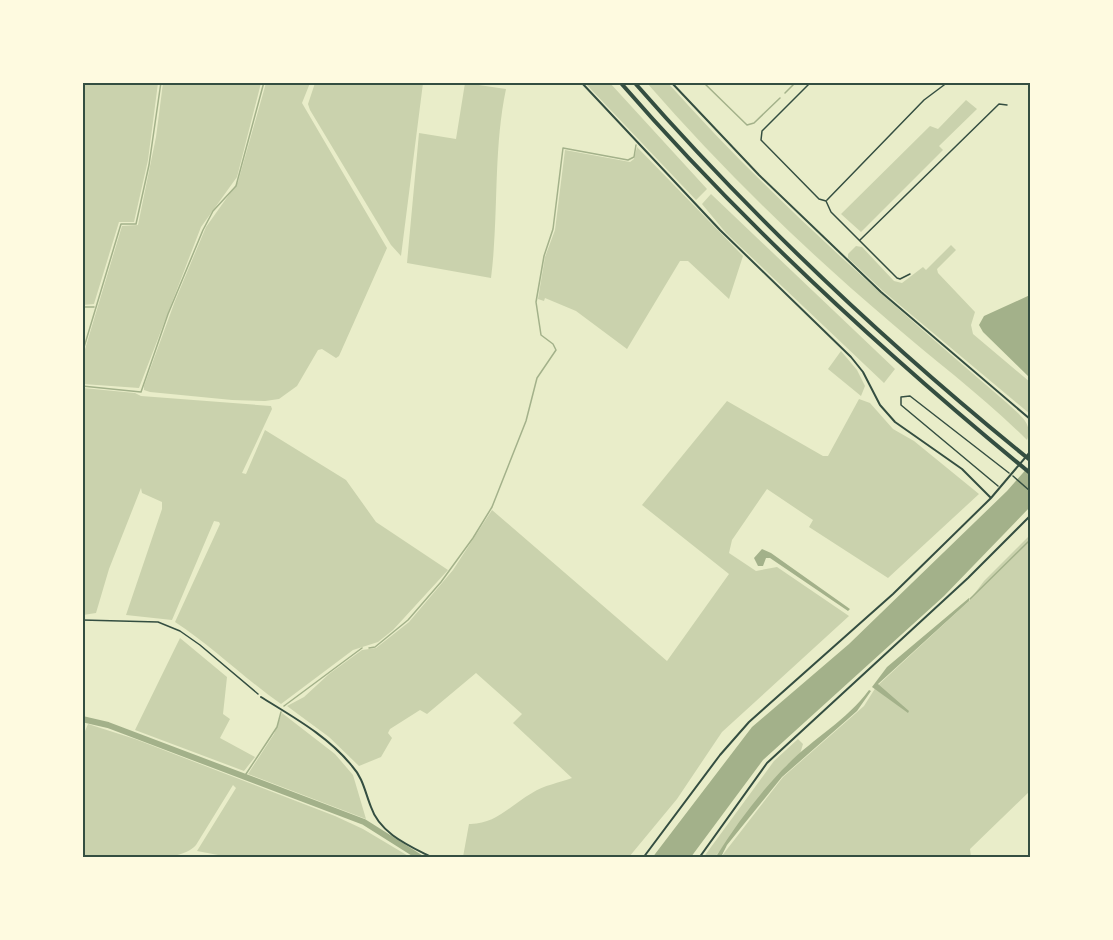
<svg xmlns="http://www.w3.org/2000/svg" width="1113" height="940" font-family="Inter,sans-serif">
  <style>
    .green { fill: #cad2ad }
    .water { fill: #a3b18a }
    .lines { fill: none; stroke-linecap: round; stroke-linejoin: round }
    .stream { stroke: #a3b18a; stroke-width: 1.5 }
    .canal { stroke: #a3b18a; stroke-width: 6 }
    .path { stroke: #344e41; stroke-width: 1.5 }
    .service { stroke: #344e41; stroke-width: 1.5 }
    .minor { stroke: #344e41; stroke-width: 2 }
    .trunk { stroke: #344e41; stroke-width: 4 }
    .neatline { fill: none; stroke: #344e41; stroke-width: 2 }
  </style>
  <rect width="100%" height="100%" fill="#e9edc9"/>
  <path class="green" d="M82,83H158L148,160L134,222H119L94,304L83,305Z
    M163,83H261L237,177L201,227L139,388L83,384V356L122,226L138,225L156,137Z
    M266,83H310L302,103L387,248L339,356L336,358L322,349L318,350L297,386L279,399L265,401L232,400L150,392L144,390V386L175,301L206,227L238,182Z
    M315,83H423L401,256L391,245L310,110L308,104Z
    M465,83L506,89C493,151 499,215 491,278L407,263L419,133L456,139Z
    M585,83H610L707,189L696,200Z
    M647,83H668C771,199 889,302 1007,403C1018,414 1034,423 1027,440C984,397 935,361 889,321C803,248 721,168 647,83Z
    M966,100L977,109L939,146L943,150L861,232L841,214L930,126L938,129Z
    M637,147L743,256L729,299L688,261H680L627,349L576,311L545,298L544,301L538,299L545,257L555,230L565,150L630,162L634,159Z
    M711,194L895,369L884,383L726,233L702,204Z
    M951,245L956,250L937,269L938,273L975,312L971,325L973,334L1030,382V414L883,291L848,258V254L856,246L862,247L894,281L902,283L923,267L926,270Z
    M841,351L857,370L865,386L861,396L828,369Z
    M83,388L135,393L141,396L271,406L272,409L242,473L246,474L265,430L346,480L376,522L448,570L393,630L378,642L353,650L281,704C244,678 213,647 175,622L220,524L219,522L214,521L172,620L126,615L162,509V502L142,493L141,488L109,569L96,613L83,615Z
    M859,399L870,403L893,429L914,441L979,494L888,578L809,527L813,520L767,489L732,540L729,553L756,571L777,567L849,616L722,732L677,799L629,857H463L469,824C495,825 511,805 532,793C544,785 559,783 572,778L513,723L522,714L476,673L427,714L420,710L390,729L388,733L392,738L381,757L359,766L329,737L287,706L304,697L329,674L362,650L376,648L409,622L453,570L492,510L667,661L729,574L642,505L727,401L823,456H828Z
    M1030,535V791L970,849L971,857H721L783,777L864,706L876,687L969,601L984,581Z
    M180,638L227,677L223,714L230,719L220,738L255,757L244,771L135,730Z
    M282,713L335,754L353,775L366,819L248,774L274,734Z
    M88,724L135,739L335,816L363,829L410,857L234,858L197,851L236,788L233,785L196,845C180,865 109,858 83,857L82,738Z
    M798,739L803,744L800,754L786,766L715,857L703,858L774,761Z"/>
  <path class="water" d="M1030,295V378L983,332L979,325L984,316Z
    M1030,465V507L944,596L763,760L691,857L652,858L752,727L849,644L1007,491Z
    M762,549L771,553L850,609L848,611L770,558H766L763,566H758L754,558Z
    M969,598V601L878,684L909,711L908,713L872,687L887,667Z
    M869,690L871,691L857,711L782,777L727,845L721,857L717,855C737,823 761,791 788,764C814,738 847,720 869,690Z"/>
  <g class="lines">
    <path class="stream" d="M703,82L747,125L754,123L780,98
      M785,93L796,82
      M82,307H94
      M82,354L121,224H136L149,165L161,82
      M82,386L141,392L168,314L203,230L213,211L236,186L264,82
      M970,599L1030,540
      M369,648L375,647L408,620L441,582L473,538L492,507L526,421L537,378L556,350L553,344L541,335L536,302L544,256L553,229L563,148L628,160L634,157L636,145
      M284,706L362,648
      M244,777L277,727L281,712"/>
    <path class="canal" d="M82,719L108,725L364,822L421,858"/>
    <path class="path" d="M1013,476L1030,491
      M998,486L901,405V397L910,396L1009,473
      M82,620L158,622L180,631L200,645L258,694"/>
    <path class="service" d="M811,82L762,131L761,140L819,199L826,201L831,212L897,278L900,279L910,274
      M827,200L924,100L948,82
      M860,240L999,104L1007,105"/>
    <path class="minor" d="M581,82L720,230L851,357L863,372L880,405L895,422L962,469L991,498
      M671,82L759,175L881,292L1030,419
      M261,697C293,717 328,736 352,766C363,778 365,792 371,807C380,834 410,846 433,858
      M643,858L720,755L749,722L893,594L991,498L1030,452
      M699,858L767,763L968,578L1030,516"/>
    <path class="trunk" d="M620,82C744,225 885,354 1030,473
      M634,82C754,219 889,346 1030,460"/>
  </g>
  <rect width="1113" height="940" fill="none" stroke="#fefae0" stroke-width="168"/>
  <rect x="84" y="84" width="945" height="772" class="neatline"/>
</svg>
